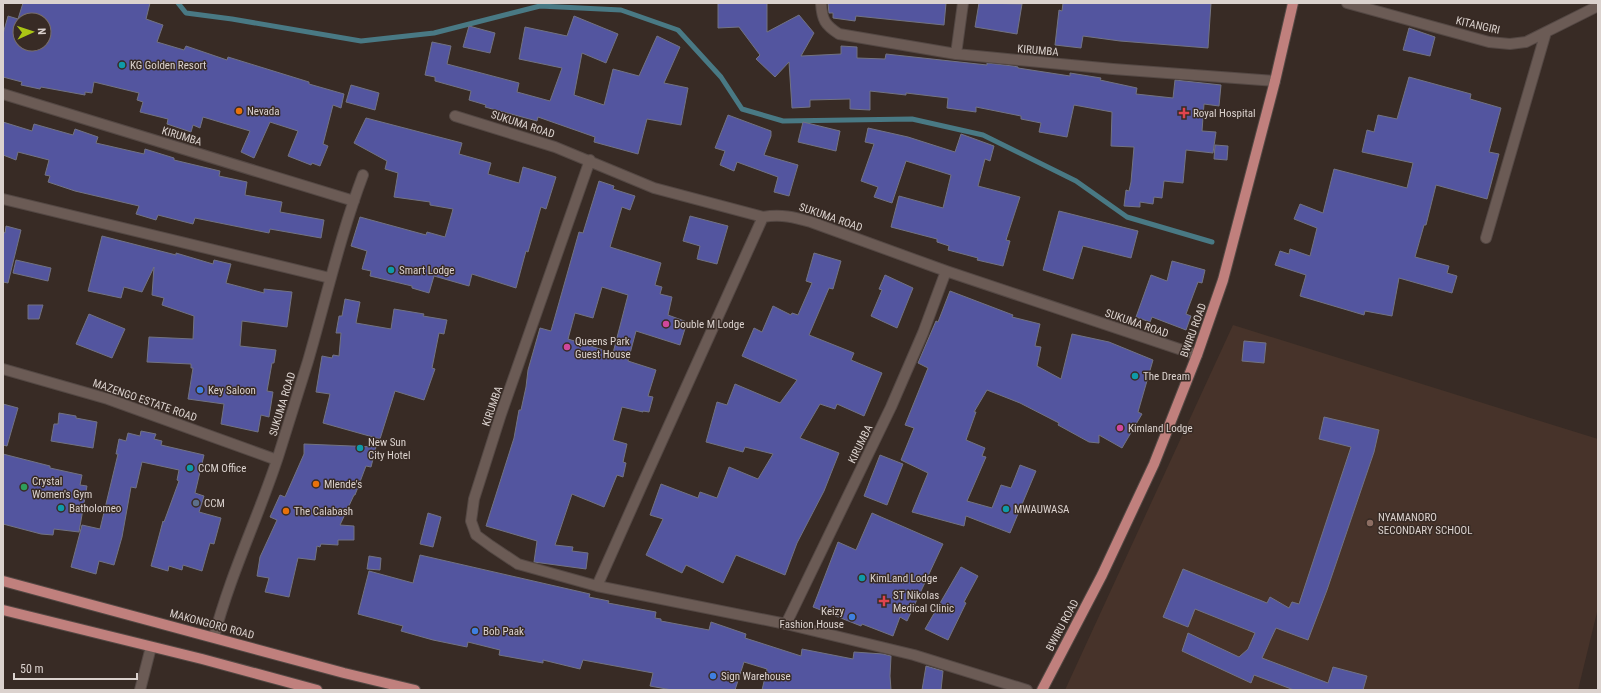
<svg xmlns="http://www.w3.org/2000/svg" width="1601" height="693" font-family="'Roboto Condensed',sans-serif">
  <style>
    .built { fill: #47332a }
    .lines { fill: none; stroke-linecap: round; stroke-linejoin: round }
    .stream { stroke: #497984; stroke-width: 5 }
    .building { fill: #53559f; stroke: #727382; fill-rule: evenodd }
    .minor-casing { stroke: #544844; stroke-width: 12 }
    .major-casing { stroke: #544844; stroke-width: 12 }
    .minor { stroke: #6b5b55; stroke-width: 10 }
    .major { stroke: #c0807d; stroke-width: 10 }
    .culture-dot { fill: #0f9aa8; stroke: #382b25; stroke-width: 1.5 }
    .food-dot { fill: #e8710a; stroke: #382b25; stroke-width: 1.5 }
    .health-dot { fill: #e0444e; stroke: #382b25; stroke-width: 1.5 }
    .hotel-dot { fill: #d1479c; stroke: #382b25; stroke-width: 1.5 }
    .shop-dot { fill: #3f7fe0; stroke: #382b25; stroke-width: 1.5 }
    .leisure-dot { fill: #2e9e5b; stroke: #382b25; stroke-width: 1.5 }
    .service-dot { fill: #5c6f8a; stroke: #382b25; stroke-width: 1.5 }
    .education-dot { fill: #8d6e63; stroke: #382b25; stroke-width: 1.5 }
    .labels { text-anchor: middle; stroke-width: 3; stroke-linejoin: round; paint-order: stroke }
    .street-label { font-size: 11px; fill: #dbd2ce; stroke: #382b25 }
    .poi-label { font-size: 11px; fill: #dbd2ce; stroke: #382b25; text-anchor: start }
  </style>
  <rect width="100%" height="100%" fill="#382b25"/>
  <path class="built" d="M1233,325L1598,439V608L1578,690H1065Z"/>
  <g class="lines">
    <path class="stream" d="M178,3L186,13L232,19L361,41L434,33L540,6L621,10L678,30L721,77L742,109L783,121L912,119L983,135L1076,181L1127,217L1212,242"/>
  </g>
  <path class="building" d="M23,3H150L146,19L163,25L157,42L184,50L186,46L227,60L228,57L309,82V84L344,94L341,108L333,105L323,144L328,146L320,166L312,163L311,165L288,156L298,131L270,122L254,158L241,152L250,131L203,117L200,128L193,125L191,132L167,124L168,119L140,112L143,102L137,100L139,93L94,82L92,93L85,92V95L41,87L40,89L21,85L22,82L3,77V34L8,16L18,19ZM20,20H44V44H20Z
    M718,3H767V32L799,15L814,33L801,56L841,54V46L857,47V58L885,59L886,54L987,65V63L1013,66L1018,67V68L1070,76V73L1101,78L1100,80L1137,88L1136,94L1173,98L1175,80L1221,85L1219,106L1204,104L1202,131L1216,132L1213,153L1186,150L1183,183L1164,181L1162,198L1154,197L1153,204L1140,202V207L1124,206L1126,190L1129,191L1131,182L1134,147L1111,146L1112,112L1074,105L1067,137L1039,132L1041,123L1021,119V116L976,107V112L947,108L948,98L906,93V95L870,91V110L850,109V99L810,100V107L792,108L789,62L775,77L756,59L760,55L739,27L718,28Z
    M828,3H946L944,25L856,16L855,21L833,18V13H829Z
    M979,3L1022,4L1017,34L975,27Z
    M1063,3H1211L1208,48L1120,41L1083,36L1081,48L1055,45L1059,10L1062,11Z
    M574,16L618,34L606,63L582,53L574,95L604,105L613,69L639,76L657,36L680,47L664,83L688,88L681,125L647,119L638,154L594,142L595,137L538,117L537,121L485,107L486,105L469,100L471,91L435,81V77L425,75L432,42L451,46L447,64L519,83L517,92L550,101L562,68L519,59L525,27L567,36Z
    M469,26L495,33L490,53L463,47Z
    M1409,28L1435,37L1430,56L1403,50Z
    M1409,77L1471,94L1470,99L1501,108L1489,152L1499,154L1487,199L1436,185L1426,225H1424L1415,257L1449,266L1447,273L1457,276L1452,293L1399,278L1392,316L1365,311L1364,315L1300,296L1306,275L1275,265L1280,251L1289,254L1290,249L1310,256L1317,228L1294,219L1300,204L1323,213L1334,169L1407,188L1413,163L1362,152L1367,130L1374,132L1378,115L1397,119Z
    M351,85L379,93L375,110L346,102Z
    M728,115L771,131V136L764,155L798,165L789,196L774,192L778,177L737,162L734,171L720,165L725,151L715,148Z
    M366,118L462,143L459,154L491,163L488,174L519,183L523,167L556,177L546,209L541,207L528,252L526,251L516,288L472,274L469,286L434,276L429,293L412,288V286L370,276L371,271L362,269L367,251L351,246L360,217L426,235L427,232L445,237L453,209L430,205V202L394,197L398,173L385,169L387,161L354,143Z
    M3,122L32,131L34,124L73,135L75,129L98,137L96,143L144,154L145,149L174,158V160L220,171L219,176L247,182L245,195L282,202L280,212L324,220L321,238L270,229L269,233L195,218L193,224L158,215L156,220L136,214L139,206L75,191L48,182L50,176L45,175L49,160L18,152L16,160L3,155Z
    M803,122L840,131L836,151L798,142Z
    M868,128L908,137L955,152L961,134L994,146L990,161L985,159L978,186L1020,197L1006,240L1010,241L1003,266L977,260L978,258L948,250L949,246L937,242V239L891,227L899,196L943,208L951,175L906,161L892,203L874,197L878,187L861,181L874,144L865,142Z
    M1215,145L1228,146L1227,160L1214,159Z
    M599,181L614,186L613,189L635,196L630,210L622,207L610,247L661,263L655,285L662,287L660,294L672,297L668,315L687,322L680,345L636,331L628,361L656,370L648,396L653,397L649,412L643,411V412L622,407L613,440L627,444L623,462L626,463L623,477L617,475L604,507L572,494L555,545L573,547L572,551L588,553L586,569L534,562L537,541L486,526L514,438L519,410H521L526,387L528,370L540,328L551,331L579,232L583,233ZM602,287L628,295L613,353L568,339L575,313L593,318Z
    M1059,211L1138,231L1131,258L1083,246L1073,279L1043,270Z
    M690,216L728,226L717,264L697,259L700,246L683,241Z
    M6,226L21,230L8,283L3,282V232L5,233Z
    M102,236L176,255V253L213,264L214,260L231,264L226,283L264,293V289L292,292L287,327L242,321L240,346L276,350L274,363H272L267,391L273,392L269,417L261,415L258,432L221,424L224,404L188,399L193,368H191V364L147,362L149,337L193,339L194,316L162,305L164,298L152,295L154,267L142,292L124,287L121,298L88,291Z
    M814,253L841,261L833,289L829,288L809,335L854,353L851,360L882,373L864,416L837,404L835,409L820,404L800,438L839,453L824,491L797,543L785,575L736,555L723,583L686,565L682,573L646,555L663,519L650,515L661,484L698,498L700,492L717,498L729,467L758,479L773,454L745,447L743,452L706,442L717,402L727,405L735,384L780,403L797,380L742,356L754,328L762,332L773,306L791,315L792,313L798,315L812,283L806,281Z
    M16,260L51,268L48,281L13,273Z
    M1172,261L1205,270L1202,283L1198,282L1186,314L1191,316L1186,330L1152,317L1150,322L1136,317L1151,275L1167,281Z
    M885,275L913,288L897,328L871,316L882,290L879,289Z
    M950,291L1013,315L1012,317L1040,324L1035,346L1041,347L1037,366L1061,379L1072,334L1109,342L1153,360L1138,412L1142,414L1122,448L1099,435V443L1089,442L1058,425L1059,423L1020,403L987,390L974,412H976L966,440L985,448L982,456L986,457L967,501L992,508L1001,485L1011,488L1020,465L1036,471L1010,533L966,516L964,526L912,512L928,473L901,460L914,428L905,425L928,368L918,363L936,321L938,322Z
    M345,299L360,302L356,323L391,329L394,309L424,314L423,316L447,320L444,334L439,333L432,368L435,369L424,400L395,391L380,439L323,423L330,394L316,392L322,356L332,358L333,355L339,356L341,333H336L339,316H342Z
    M28,305H43L39,319H28Z
    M89,314L125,329L112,358L76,344Z
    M1244,341L1266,343L1264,363L1242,361Z
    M3,404L18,408L7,446L3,445Z
    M59,413L76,416V418L97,422L93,448L51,441L54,424H58Z
    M1324,417L1379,430L1374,452L1327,590L1308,640L1276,628L1262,658L1328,683L1333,667L1367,676L1363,690H1294L1254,675L1251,683L1182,651L1188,633L1239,657L1248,649L1255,633L1195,609L1188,627L1163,617L1183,569L1267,603L1270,597L1289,608L1292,602L1299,604L1351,447L1319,439Z
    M141,431L156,434L154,439L162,441L161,445L204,455L195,493L204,496L199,512L221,518L214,544L210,543L202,571L183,565L182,570L169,566L168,571L151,566L163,521L164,522L179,481L177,480L179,470L142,462L136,488L131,487L122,537L114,565L99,561L96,574L71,567L82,525L100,529L118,454H116L119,439L126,441L128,433L140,436Z
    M304,444L376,447L371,467L366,466L355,495H354L340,525L354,526V540H338V545L321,544L320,547L317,546L315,560L298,558L289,597L265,592L269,578L257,576L260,557L277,520L270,517L280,495L285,497L304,454Z
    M3,454L50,466V468L82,475L80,485L87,486L79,532L54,529L53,535L41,534L3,524Z
    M880,455L903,464L887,505L864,496Z
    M428,513L441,517L433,547L420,544Z
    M872,513L943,544L907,621L900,617L893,636L862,624L861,626L813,607L838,542L856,550Z
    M420,555L590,594L589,597L609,601L608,603L656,612L655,618L661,619V621L709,630L711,622L746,634L745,638L801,656L802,649L853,659L854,652L883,654L891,656L890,676L891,690H762L767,669L744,662L735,690H672L650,686L653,673L583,660L580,669L543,660V663L499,655L500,650L468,642L467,647L433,640L401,631L403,626L358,614L369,571L413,583Z
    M369,556L381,558L380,570L367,569Z
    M961,567L978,576L964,602L966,603L948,640L925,629Z
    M926,666L943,671L941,690H922Z"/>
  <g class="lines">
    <defs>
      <path id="minor" d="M821,3C822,20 825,25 839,34L956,54L1113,69L1275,81
        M1347,3L1489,42L1510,44L1526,42L1598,6
        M956,54L963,3
        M3,94L354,201
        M455,116L555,147L654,188L763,217C781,214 794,217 811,222L946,271L1197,355
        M590,160L501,414L474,499L471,521L476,535L491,546L518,564L597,586L786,624L914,655L1027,690
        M3,199L330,278
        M1486,238L1546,32
        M3,369L108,399L277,460
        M597,586L642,485L763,217
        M786,624L891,407L923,333L946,271
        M214,637C230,575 258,518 278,457C288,425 298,393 308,361C326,299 340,236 363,175
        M140,690L151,647"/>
      <path id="major" d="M3,581L344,673L415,690
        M3,610L202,659L317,690
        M1042,690L1102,575L1154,464L1197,355L1223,280L1275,81L1293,3"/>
    </defs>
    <use href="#minor" class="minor-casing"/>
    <use href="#major" class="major-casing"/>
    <use href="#minor" class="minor"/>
    <use href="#major" class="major"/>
  </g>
  <g class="culture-dot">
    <circle cx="122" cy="65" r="4"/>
    <circle cx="391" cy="270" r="4"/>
    <circle cx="1135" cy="376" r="4"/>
    <circle cx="360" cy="448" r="4"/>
    <circle cx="190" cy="468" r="4"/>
    <circle cx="61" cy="508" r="4"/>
    <circle cx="1006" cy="509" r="4"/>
    <circle cx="862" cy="578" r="4"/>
  </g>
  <g class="food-dot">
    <circle cx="239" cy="111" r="4"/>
    <circle cx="316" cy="484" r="4"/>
    <circle cx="286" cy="511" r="4"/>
  </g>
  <g class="health-dot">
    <path d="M1182 107h4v4h4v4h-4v4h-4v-4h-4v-4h4z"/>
    <path d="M882 595h4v4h4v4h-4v4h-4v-4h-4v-4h4z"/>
  </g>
  <g class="hotel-dot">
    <circle cx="666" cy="324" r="4"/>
    <circle cx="567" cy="347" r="4"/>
    <circle cx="1120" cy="428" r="4"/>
  </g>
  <g class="shop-dot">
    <circle cx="200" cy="390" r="4"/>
    <circle cx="852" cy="617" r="4"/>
    <circle cx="475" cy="631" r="4"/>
    <circle cx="713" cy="676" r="4"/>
  </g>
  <circle class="leisure-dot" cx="24" cy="487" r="4"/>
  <circle class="service-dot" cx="196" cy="503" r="4"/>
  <circle class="education-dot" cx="1370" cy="523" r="4"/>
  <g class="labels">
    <g class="street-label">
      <text transform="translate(1478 25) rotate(13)" y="4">KITANGIRI</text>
      <text transform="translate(1038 50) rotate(5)" y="4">KIRUMBA</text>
      <text transform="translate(523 124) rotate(18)" y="4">SUKUMA ROAD</text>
      <text transform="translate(182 136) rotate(17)" y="4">KIRUMBA</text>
      <text transform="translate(831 217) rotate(19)" y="4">SUKUMA ROAD</text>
      <text transform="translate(1137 323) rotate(19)" y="4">SUKUMA ROAD</text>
      <text transform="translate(1193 330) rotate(-70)" y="4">BWIRU ROAD</text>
      <text transform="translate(145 400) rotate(19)" y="4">MAZENGO ESTATE ROAD</text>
      <text transform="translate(282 404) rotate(-73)" y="4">SUKUMA ROAD</text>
      <text transform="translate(492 406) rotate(-71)" y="4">KIRUMBA</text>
      <text transform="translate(860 444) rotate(-64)" y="4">KIRUMBA</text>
      <text transform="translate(212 624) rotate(15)" y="4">MAKONGORO ROAD</text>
      <text transform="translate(1062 625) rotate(-62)" y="4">BWIRU ROAD</text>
    </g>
    <g class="poi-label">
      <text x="130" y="69">KG Golden Resort</text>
      <text x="247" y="115">Nevada</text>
      <text x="1193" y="117">Royal Hospital</text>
      <text x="399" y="274">Smart Lodge</text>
      <text x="674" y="328">Double M Lodge</text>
      <text x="575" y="345">Queens Park<tspan x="575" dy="13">Guest House</tspan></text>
      <text x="1143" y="380">The Dream</text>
      <text x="208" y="394">Key Saloon</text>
      <text x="1128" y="432">Kimland Lodge</text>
      <text x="368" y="446">New Sun<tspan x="368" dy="13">City Hotel</tspan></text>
      <text x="198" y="472">CCM Office</text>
      <text x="32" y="485">Crystal<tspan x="32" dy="13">Women's Gym</tspan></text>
      <text x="324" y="488">Mlende's</text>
      <text x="204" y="507">CCM</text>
      <text x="69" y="512">Batholomeo</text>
      <text x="1014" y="513">MWAUWASA</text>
      <text x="294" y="515">The Calabash</text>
      <text x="1378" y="521">NYAMANORO<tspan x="1378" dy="13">SECONDARY SCHOOL</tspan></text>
      <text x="870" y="582">KimLand Lodge</text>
      <text x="893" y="599">ST Nikolas<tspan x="893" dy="13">Medical Clinic</tspan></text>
      <text x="844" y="615" text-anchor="end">Keizy<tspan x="844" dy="13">Fashion House</tspan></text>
      <text x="483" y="635">Bob Paak</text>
      <text x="721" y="680">Sign Warehouse</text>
    </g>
  </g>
  <rect width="1601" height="693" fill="none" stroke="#dbd2ce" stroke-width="8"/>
  <g transform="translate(32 32) rotate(87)"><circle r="19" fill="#382b25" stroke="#796e69"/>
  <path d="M0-3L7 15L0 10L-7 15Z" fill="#abc615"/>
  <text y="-6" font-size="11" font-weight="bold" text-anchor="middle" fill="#dbd2ce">N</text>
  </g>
  <path d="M14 673v6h123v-6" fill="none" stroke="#dbd2ce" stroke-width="2"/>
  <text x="20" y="673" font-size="12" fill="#dbd2ce" stroke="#382b25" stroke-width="3" paint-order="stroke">50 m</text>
</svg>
